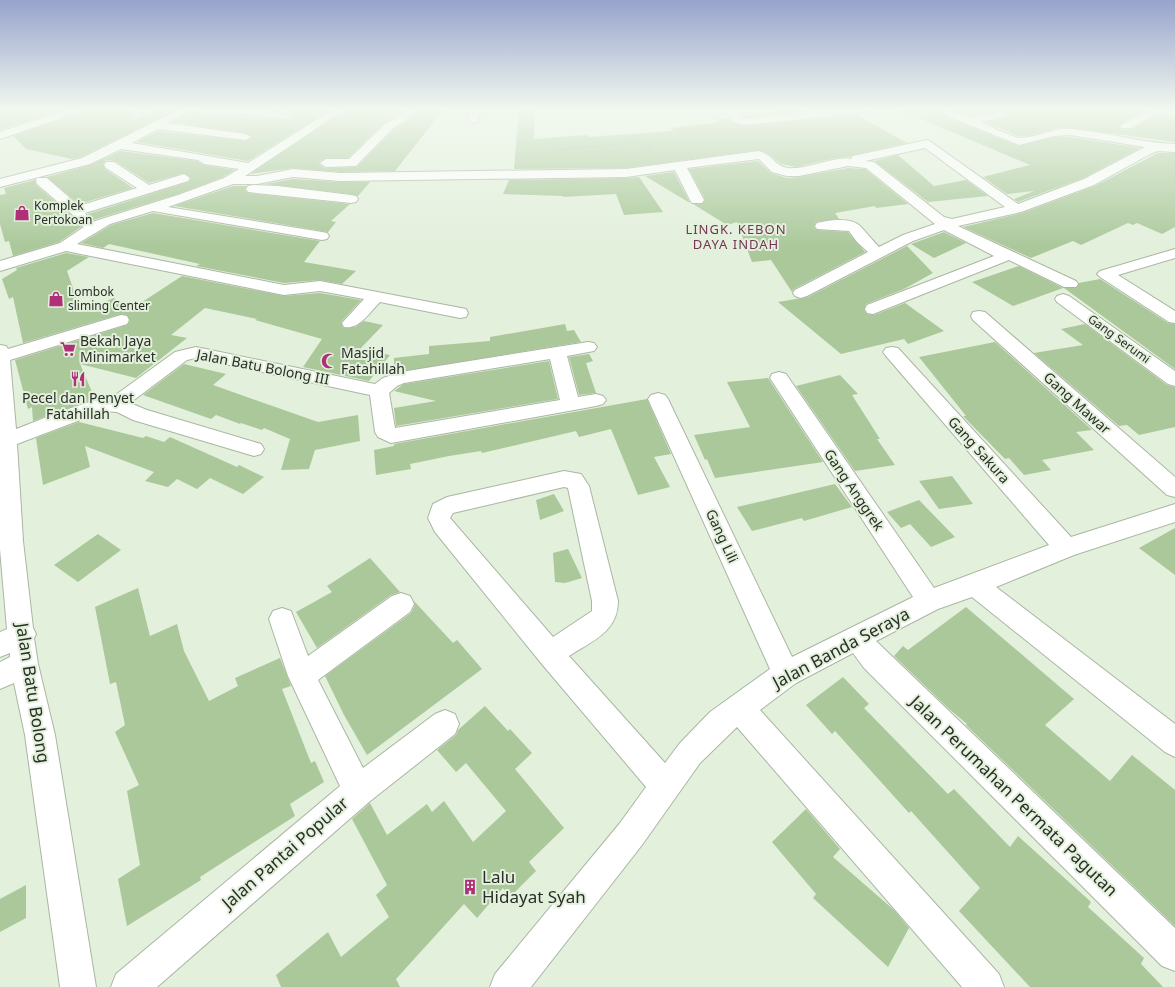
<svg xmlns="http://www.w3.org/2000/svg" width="1175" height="987" font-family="'Noto Sans',sans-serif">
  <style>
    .building { fill: #aac89a }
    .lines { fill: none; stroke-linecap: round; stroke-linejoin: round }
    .minor-casing { stroke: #aab6a3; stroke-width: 2 }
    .path { stroke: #929c8d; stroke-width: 1.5; stroke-dasharray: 0.5 1.5; stroke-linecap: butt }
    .minor { fill: #fff; fill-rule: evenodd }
    .labels { text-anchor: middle; stroke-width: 4; stroke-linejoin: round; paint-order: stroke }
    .far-poi-label { font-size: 12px; fill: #292e27; stroke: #e3f0dc; text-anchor: start }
    .far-street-label { font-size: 12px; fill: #292e27; stroke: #e3f0dc }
    .far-neighbourhood-label { font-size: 13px; letter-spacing: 1px; fill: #743455; stroke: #e3f0dc }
    .poi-label { font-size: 14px; fill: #292e27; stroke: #e3f0dc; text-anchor: start }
    .street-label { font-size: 14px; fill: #292e27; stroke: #e3f0dc }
    .near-street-label { font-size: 17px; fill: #292e27; stroke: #e3f0dc }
    .near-poi-label { font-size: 17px; fill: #292e27; stroke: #e3f0dc; text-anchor: start }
  </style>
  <rect width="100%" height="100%" fill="#e3f0dc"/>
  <path class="building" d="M0,110H63L0,130Z
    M81,110H131L133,120L155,110L174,111L81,157L72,159L26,149L13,136L79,113Z
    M291,110H330L248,161L137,142L158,131L246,141L252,136L245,133L172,122L191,111L239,117L291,119Z
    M345,110H403L384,123L348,158H326L319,162V164L325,168L357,167L394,129L405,123L417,110H443L395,171L340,172L293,168L250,174Z
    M519,110H535L534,139L587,135L589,137L674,131L670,128L719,122L717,119L729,118L733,123L744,126L857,115L907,143L853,155L850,157L836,158L796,167L781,164L768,154L759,150L626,168L514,169Z
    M787,110H805L744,117L742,116Z
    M900,110H945L943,112L944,116L1018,146L1054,137H1071L1140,148L1083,178L1018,202L1014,199L1034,191L1007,194L983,177L1030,165Z
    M953,110H1001L971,116Z
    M1001,110H1146L1119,125V127L1122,130L1131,129L1157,115L1175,118V142L1072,128H1059L1027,136H1018L985,122L1006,117V111Z
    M121,151L197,161L204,165L235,170L223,177L178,194L93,220L88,214L188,182L191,178L184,173L149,183L115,161L106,160L103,164L105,169L133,188L79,204L47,177L90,165Z
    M1158,153H1175V227L1162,234L1137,223L1133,225L1128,223L1081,245L1073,241L1031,258L963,227L1022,213L1095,186Z
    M898,155L934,186L966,180L988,196L928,202L874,161Z
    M758,161L771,173L787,178L799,177L848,168L865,169L908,204L876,208L875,206L835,213L839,219L816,222L814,227L817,230L848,232L865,252L794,289L792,292L771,260L752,262L737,222L727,225L693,204H702L705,199L689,169Z
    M674,172L689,201L690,203L645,176Z
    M639,177L663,212L624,215L616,194L563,197V196L503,194L509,180L626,178Z
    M293,179L340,182H370L358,196L351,194L265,184Z
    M35,180L36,185L71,215L81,227L59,242L13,256L9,241L5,242L0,224V195L6,194L4,188Z
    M233,186H247L245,190L248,193L350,204L331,221L336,222L328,232L174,206Z
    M153,213L320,241L304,262L356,271L342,284L320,280L284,283L196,266L200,264L109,244L103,248L81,243L111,225Z
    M944,232L966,243L934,258L911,244Z
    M907,246L933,273L904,289L866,304L864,310L867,314L874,315L905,303L944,331L908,344L904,339L841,354L778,302L808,297Z
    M66,253L89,257L67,271L81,311L114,298L127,312L182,276L284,296L320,293L361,300L341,322L343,328L355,327L364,321L383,325L360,349L390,355L369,381L303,367L322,339L255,320L257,319L205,308L171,335L187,338L136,378L80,364L95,399L33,421L32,407L28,409L15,360L127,325L130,321L127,315L121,314L23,343L13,297L9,299L2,279L17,270L16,268Z
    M1019,266L1063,288L1013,306L972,282Z
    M1100,279L1168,323L1175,324V369L1064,288H1076L1079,283Z
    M565,324L567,331L574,330L581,342L394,373V358L429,354V346L490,341V337Z
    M1085,324L1167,385L1175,387V427L1139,435L1127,425L1119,426L1034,353L1083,345L1061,329Z
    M995,342L1092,430L1076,432L1094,450L1042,460L1051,470L1024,475L1009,458L1005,459L963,416H966L919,357Z
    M589,354L593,361L586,363L596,393L579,395L569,357Z
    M549,361L558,399L396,426L394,408L436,401L394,391L404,384Z
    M184,364L226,374L213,385L318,422L358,415L360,441L315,450L309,469L281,470L290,439L264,428L262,430L241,423L240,424L216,415L211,419L143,395Z
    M840,375L858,394L852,395L880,439H877L895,465L855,471L796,386Z
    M768,378L823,462L715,478L707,459L705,460L694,435L750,427L727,382Z
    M647,399L671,454L654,457L670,487L638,495L611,429L579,437L576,431L482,453L481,451L449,456L410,464L411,469L376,475L374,450L394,446V444Z
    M79,422L143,438L146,436L164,442L170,437L237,467L239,465L264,477L243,494L210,478L197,489L177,479L168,487L145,481L154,472L85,446L90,467L43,485L36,438Z
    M952,476L973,504L939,509L919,481Z
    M835,484L852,507L804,521L802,518L752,531L737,507Z
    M554,494L564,511L540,520L536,500Z
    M919,500L955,537L931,547L910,524L901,528L887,512Z
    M1175,528V575L1139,548Z
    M98,534L121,550L78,582L54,565Z
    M568,549L582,578L565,583L555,582L553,553Z
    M370,558L400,592L391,595L317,648L296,612L332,592L327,586Z
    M138,588L150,636L177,624L184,651L209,701L238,686L235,678L280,658L291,686L282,689L311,763L315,761L324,782L290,804L295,816L200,877L201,880L127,926L118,879L140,865L127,791L139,785L115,732L125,725L116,682L110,684L95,607Z
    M414,601L453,643L457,640L482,669L367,755L344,715L325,676L411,613L415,605Z
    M966,607L1074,699L1045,725L1110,781L1132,755L1175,790V926L966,725L967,724L948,708L894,656L903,646L908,650Z
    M843,677L869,704L864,708L948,794L954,789L1010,847L1018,836L1091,902L1088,907L1144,958L1141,964L1163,987H1030L959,911L980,888L911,811L909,813L835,731L832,734L806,705Z
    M485,706L508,731L510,729L532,753L515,769L564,828L529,862L536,871L510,897L503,888L477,918L464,904L396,979L400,987H281L276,975L328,932L341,957L389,917L376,895L387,885L352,819L370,803L387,835L427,804L432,812L444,801L473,842L506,811L466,763L456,772L437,750L456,735L458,730Z
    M806,809L840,849L833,857L894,910L909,928L888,967L813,898L816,894L772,842Z
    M26,885V918L0,932V899Z"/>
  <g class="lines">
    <defs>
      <path id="minor" d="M66,110H80L79,112L0,139V132Z
        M178,110H190L168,123L245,134L251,137L245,140L158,129L132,143L248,163L332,110H344L245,176H257L293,169L340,173L626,169L759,151C772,155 776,167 788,168C809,170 832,156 851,159L853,156L927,140L931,142L1018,204L1084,179L1145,147L1071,135L1054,136L1019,145L945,115L944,113L945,111H953L971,118L1001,111L1005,112L1006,114L1005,116L981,122C990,126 1013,138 1021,138C1039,137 1054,127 1072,129C1107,132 1141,143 1175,144V152L1158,151L1150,154L1094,185L1021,212L958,226L1076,281L1078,284L1076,287H1064L1009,260L873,314L867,313L865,309L867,305L994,256L944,230L913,241L807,296L801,298L795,296L793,293L795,290L868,252L857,242L849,231L817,229L815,226L817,223C828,220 851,217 860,226C867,233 872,240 879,247L903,235L935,224L866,168L848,166L799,176H787L772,172L759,159L687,168L704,200L702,203H692L690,200L675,170L626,177L340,181L293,177L257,184H233L168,207L322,232L327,233L329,236L327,239L322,240L153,211L110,224L77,244L284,285L320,281L466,309L468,313L466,317L460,318L380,302C370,312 359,330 344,327L342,323L364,299L320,291L284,295L66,251L0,271V261L60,243L84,227L81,226L72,214L37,184L36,181L37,178H47L79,206L137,188L106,168L104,165L106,162H114L149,185L184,174L190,178L188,181L85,213L92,222L178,195L224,178L239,169L204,164L198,160L121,149L90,164L0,187V179L82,158ZM925,148L1005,207L952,219L944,217L874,162L865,161Z
        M226,110C236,109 276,108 282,115L277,118L231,113Z
        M405,110H416L404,122L393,128L356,166L326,167L320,163L326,159H349L385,124L396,118Z
        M471,110H481L478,122L474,123L468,120Z
        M727,110H737L741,118L744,119L815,110H866L861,113L744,125L733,122Z
        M1148,110L1175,111V117L1157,113L1130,128H1122L1120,126Z
        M253,185L278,186L351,195L356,196L358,199L356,202L351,203L248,192L246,189L248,186Z
        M1175,249V258L1118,275L1175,311V323L1169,322L1100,277L1097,274L1100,271Z
        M1063,294L1069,296L1175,371V386L1168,384L1057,302L1055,299L1057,296Z
        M979,311L985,312L1175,477V497L1167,495L973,320L971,316L973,312Z
        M121,315L127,316L129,320L127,324L10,360L16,429C39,421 89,398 110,399L175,352L196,347L375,384L383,378L401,372L588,342L594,343L597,347L594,351L567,356L578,397L596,394L603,396L606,400L603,404L596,406L391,443L378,437L375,432L370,395L196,358L187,360L130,403L147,410L261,444L264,449L261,454L254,456L133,420L117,412L104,411L17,444L23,541L33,628L36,634L34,638L38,664L55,735L96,987H60L25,735L14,683L0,689V662L10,657V653L0,657V632L7,629L0,549V345L6,346L8,349ZM550,359L560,400L395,428L389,393L397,386L404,383Z
        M892,347L898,348L1071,537L1175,504V522L1074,555L996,587L1175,724V757L1165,752L972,597L938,609L876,641L1175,928V971L1162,966L864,668L853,653L796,683L760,710L999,974L1004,987H962L737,727L700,763L642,845L531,987H490L495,974L620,823L646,787L541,663L435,532L428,518L433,504L447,497L564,471L581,474L589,486L618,601C618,632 592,641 569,656L665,763L680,743L710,712L770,669L648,399L651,395L658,393L665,395L668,399L792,657L913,597L770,378L772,374L779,372L786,374L934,588L1049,545L886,356L883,352L886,348ZM564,487L568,488L592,601V611L553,637L450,518L453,513Z
        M401,593L410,596L414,604L410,612L318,680L363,768L435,714L445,710L455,714L459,724L455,734L369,802L157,987H111L116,974L340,786L288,676L269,619L273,611L282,608L291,611L308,656L392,596Z"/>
    </defs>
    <use href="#minor" class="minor-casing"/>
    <path class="path" d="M556,150L638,142L646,144L652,154"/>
    <use href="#minor" class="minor"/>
  </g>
  <linearGradient id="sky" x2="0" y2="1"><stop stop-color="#97a3cc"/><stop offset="0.44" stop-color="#f2f8ef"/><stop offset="1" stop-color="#f2f8ef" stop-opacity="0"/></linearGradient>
  <rect width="1175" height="248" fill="url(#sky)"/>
  <defs>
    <symbol id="shop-bare" viewBox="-9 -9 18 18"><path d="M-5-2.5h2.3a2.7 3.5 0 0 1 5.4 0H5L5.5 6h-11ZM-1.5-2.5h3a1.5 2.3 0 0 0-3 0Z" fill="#b02f79" stroke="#e3f0dc" stroke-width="2.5" paint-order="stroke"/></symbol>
    <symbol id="supermarket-bare" viewBox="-9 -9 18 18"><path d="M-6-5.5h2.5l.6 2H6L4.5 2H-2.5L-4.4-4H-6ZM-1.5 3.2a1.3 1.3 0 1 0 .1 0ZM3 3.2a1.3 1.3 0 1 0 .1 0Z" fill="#b02f79" stroke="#e3f0dc" stroke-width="2.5" paint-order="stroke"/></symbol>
    <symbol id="mosque-bare" viewBox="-9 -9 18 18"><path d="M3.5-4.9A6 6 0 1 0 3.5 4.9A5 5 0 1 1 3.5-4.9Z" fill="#b02f79" stroke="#e3f0dc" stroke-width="2.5" paint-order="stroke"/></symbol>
    <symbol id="restaurant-bare" viewBox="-9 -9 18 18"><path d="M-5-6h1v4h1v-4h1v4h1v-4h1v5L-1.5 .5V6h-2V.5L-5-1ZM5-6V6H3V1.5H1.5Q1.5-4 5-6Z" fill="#b02f79" stroke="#e3f0dc" stroke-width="2.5" paint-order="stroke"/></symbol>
    <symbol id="building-bare" viewBox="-9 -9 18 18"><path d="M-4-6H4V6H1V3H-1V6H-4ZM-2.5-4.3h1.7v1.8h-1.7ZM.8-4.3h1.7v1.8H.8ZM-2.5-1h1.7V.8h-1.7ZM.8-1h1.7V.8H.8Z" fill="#b02f79" stroke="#e3f0dc" stroke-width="2.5" paint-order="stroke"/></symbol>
  </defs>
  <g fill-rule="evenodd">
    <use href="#shop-bare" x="11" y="202" width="22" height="22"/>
    <use href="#shop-bare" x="45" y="288" width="22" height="22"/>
    <use href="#supermarket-bare" x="57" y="338" width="22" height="22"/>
    <use href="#mosque-bare" x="318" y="350" width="22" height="22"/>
    <use href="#restaurant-bare" x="67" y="368" width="22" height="22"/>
    <use href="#building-bare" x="459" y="876" width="22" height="22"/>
  </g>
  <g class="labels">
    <g class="far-poi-label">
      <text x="34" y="210">Komplek<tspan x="34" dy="14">Pertokoan</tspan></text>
      <text x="68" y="296">Lombok<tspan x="68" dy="14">sliming Center</tspan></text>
    </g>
    <g class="far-street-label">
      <text transform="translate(1119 339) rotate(36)" y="4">Gang Serumi</text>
    </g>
    <g class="far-neighbourhood-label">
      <text x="736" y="234">LINGK. KEBON<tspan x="736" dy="15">DAYA INDAH</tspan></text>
    </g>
    <g class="poi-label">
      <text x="80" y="346">Bekah Jaya<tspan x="80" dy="16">Minimarket</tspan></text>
      <text x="341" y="358">Masjid<tspan x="341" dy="16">Fatahillah</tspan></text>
      <text x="78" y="403" text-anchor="middle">Pecel dan Penyet<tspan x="78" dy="16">Fatahillah</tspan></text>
    </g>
    <g class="street-label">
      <text transform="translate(263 367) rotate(11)" y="5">Jalan Batu Bolong III</text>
      <text transform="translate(1077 403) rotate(42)" y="5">Gang Mawar</text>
      <text transform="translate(979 450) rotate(48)" y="5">Gang Sakura</text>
      <text transform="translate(854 490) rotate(56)" y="5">Gang Anggrek</text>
      <text transform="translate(722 536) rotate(65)" y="5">Gang Lili</text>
    </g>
    <g class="near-street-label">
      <text transform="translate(841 648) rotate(-28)" y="6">Jalan Banda Seraya</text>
      <text transform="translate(33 693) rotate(81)" y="6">Jalan Batu Bolong</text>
      <text transform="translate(1014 796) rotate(44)" y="6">Jalan Perumahan Permata Pagutan</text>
      <text transform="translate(285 853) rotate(-41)" y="6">Jalan Pantai Popular</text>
    </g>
    <g class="near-poi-label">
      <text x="482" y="883">Lalu<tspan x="482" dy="20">Hidayat Syah</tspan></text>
    </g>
  </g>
</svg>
